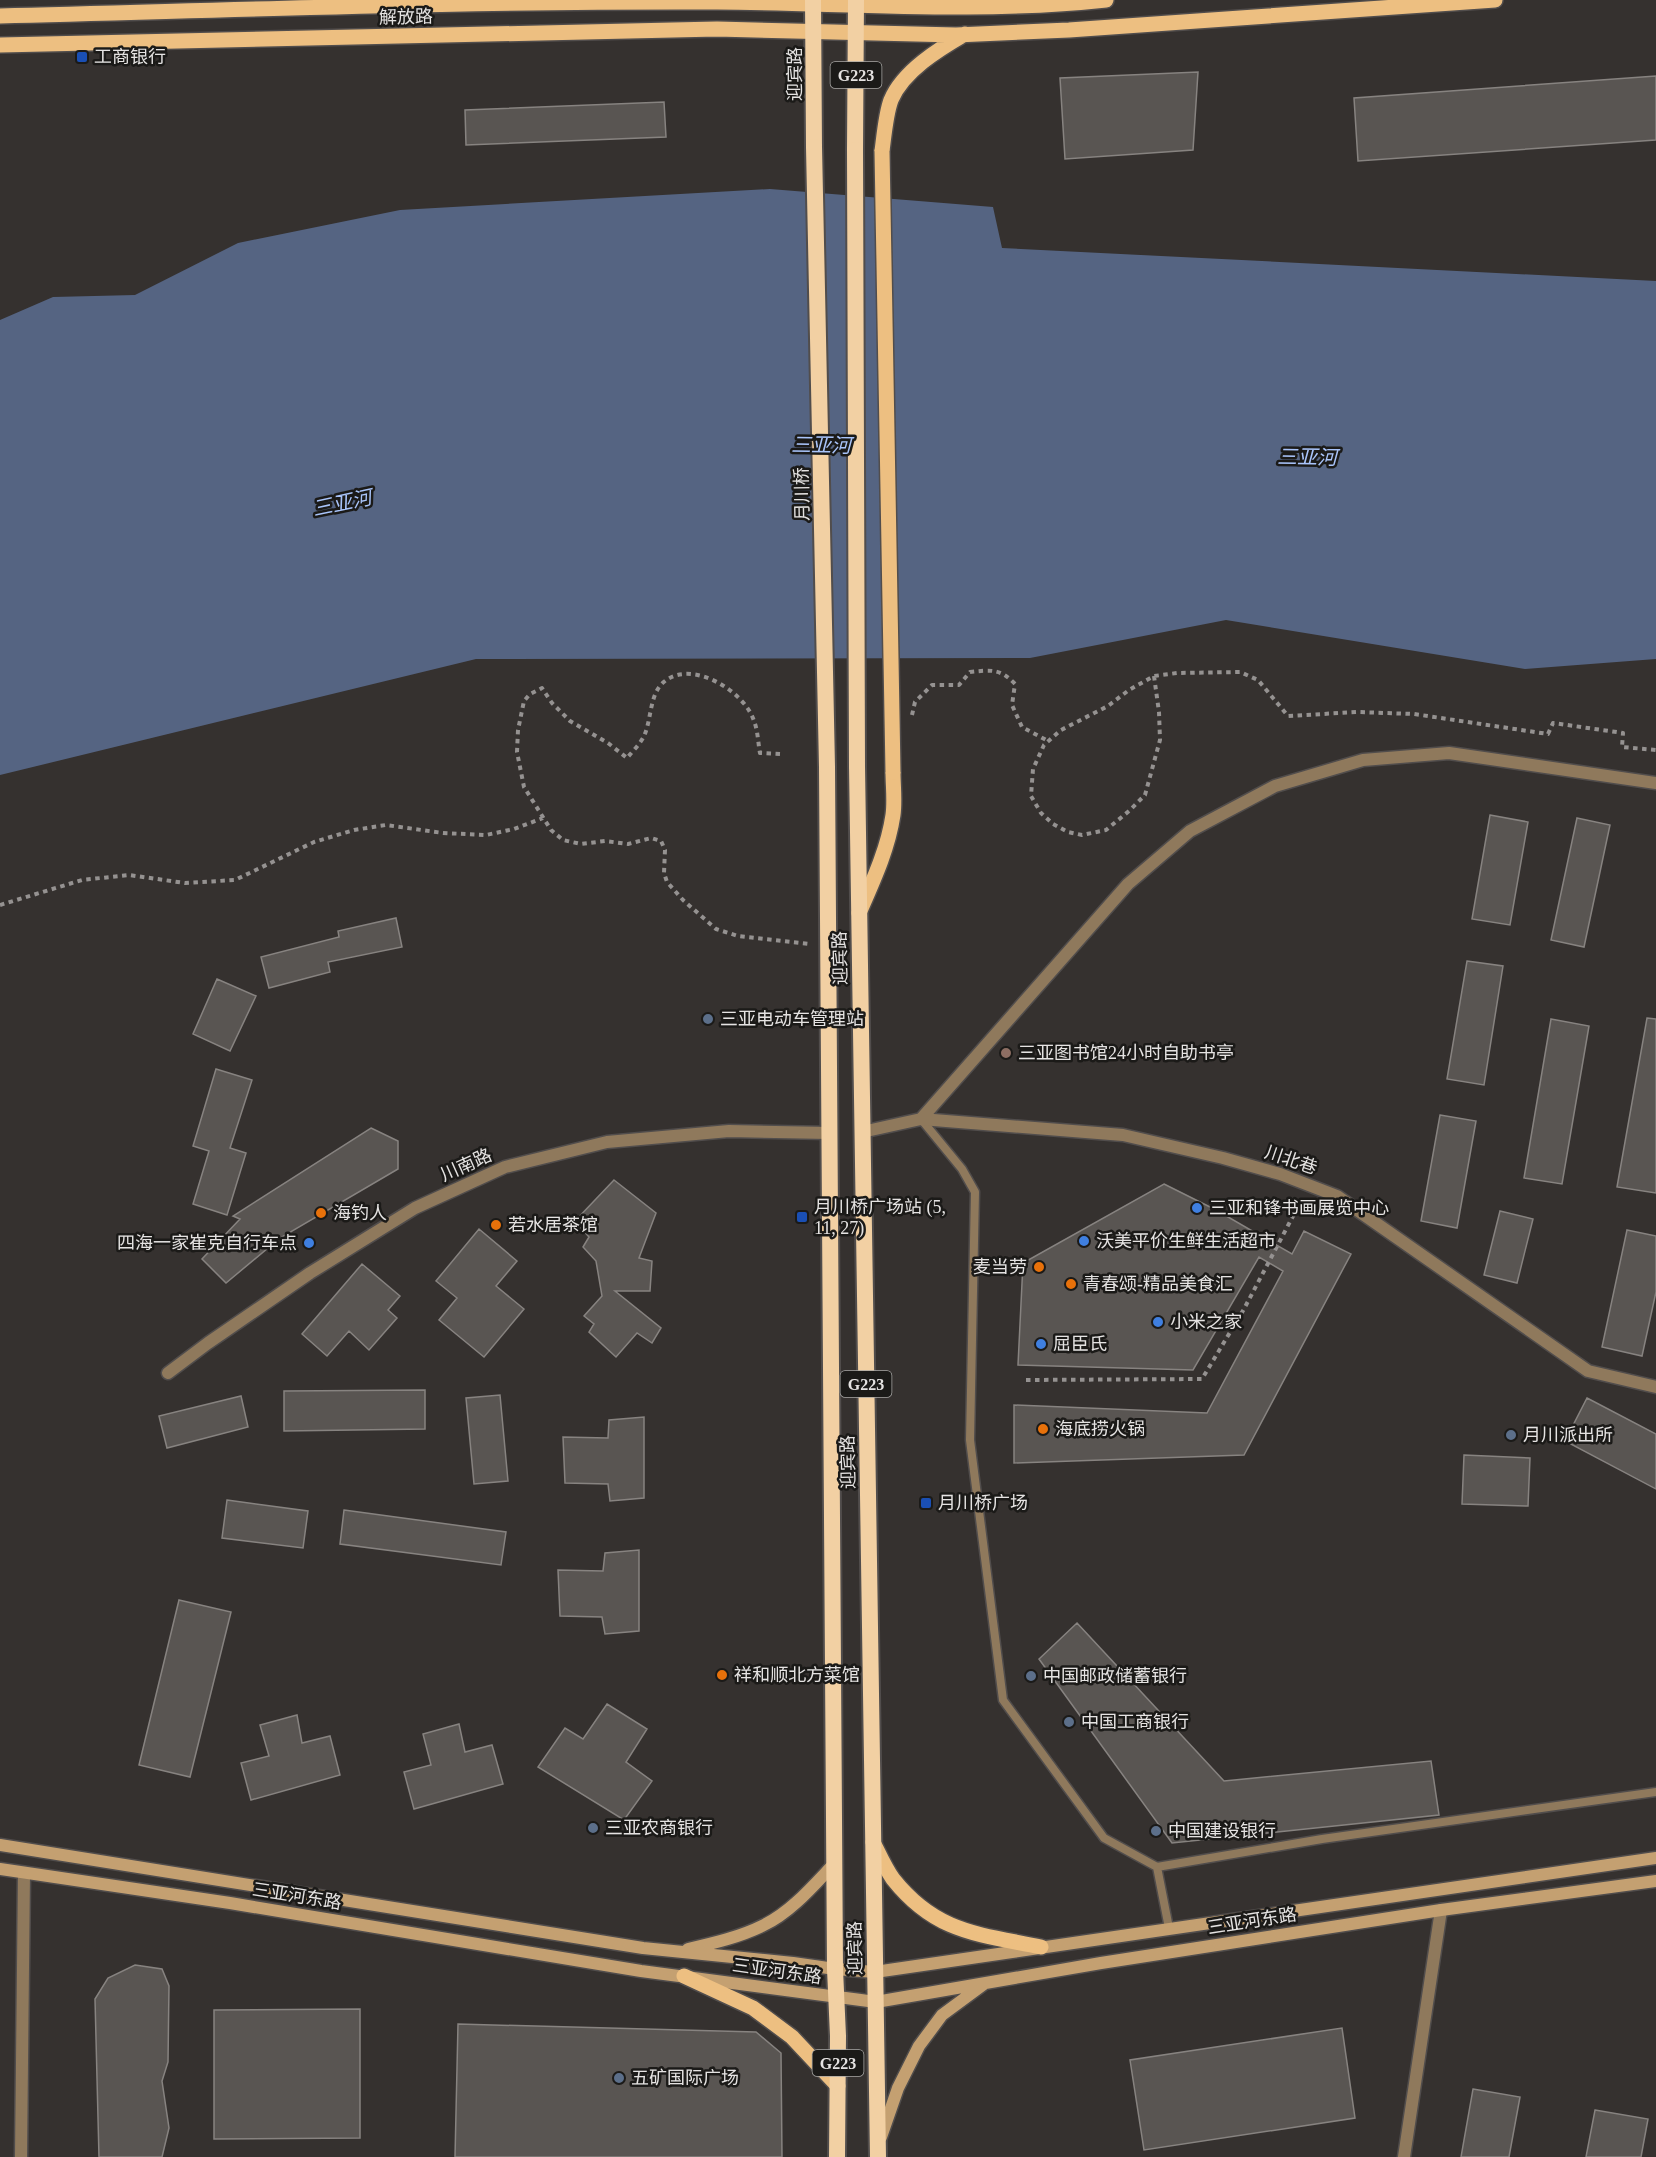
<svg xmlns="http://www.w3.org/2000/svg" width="1656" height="2157" font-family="'Times New Roman','Noto Sans SC',serif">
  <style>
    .water { fill: #556482 }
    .building { fill: #595552; stroke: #878380; stroke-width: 1.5 }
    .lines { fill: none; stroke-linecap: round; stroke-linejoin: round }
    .service-casing { stroke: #514d4c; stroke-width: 11 }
    .minor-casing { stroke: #514d4c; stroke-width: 15 }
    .secondary-casing { stroke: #514d4c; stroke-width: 15 }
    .primary-casing { stroke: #514d4c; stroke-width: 18 }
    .trunk-casing { stroke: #514d4c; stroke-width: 20 }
    .path { stroke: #959291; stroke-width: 4; stroke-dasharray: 4.5 4.5; stroke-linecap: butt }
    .service { stroke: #8f795c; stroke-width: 8 }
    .minor { stroke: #8f795c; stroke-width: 12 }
    .secondary { stroke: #c4a071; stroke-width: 12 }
    .primary { stroke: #edbf81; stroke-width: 15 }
    .trunk { stroke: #f2d0a3; stroke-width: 16 }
    .primary-bridge-casing { stroke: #514d4c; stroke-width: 18; stroke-linecap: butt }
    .trunk-bridge-casing { stroke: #514d4c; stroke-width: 20; stroke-linecap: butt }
    .primary-bridge { stroke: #edbf81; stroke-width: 15 }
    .trunk-bridge { stroke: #f2d0a3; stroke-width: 16 }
    .transit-dot { fill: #1a4fb4; stroke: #1b1a18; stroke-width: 2 }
    .service-dot { fill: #5c6f8a; stroke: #1b1a18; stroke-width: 2 }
    .education-dot { fill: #8d6e63; stroke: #1b1a18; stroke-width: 2 }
    .shop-dot { fill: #3f7fe0; stroke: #1b1a18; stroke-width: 2 }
    .food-dot { fill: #e8710a; stroke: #1b1a18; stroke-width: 2 }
    .labels { text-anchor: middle; stroke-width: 5; stroke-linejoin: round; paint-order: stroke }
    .shield { fill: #1b1a18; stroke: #a8a7a5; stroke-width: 1.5 }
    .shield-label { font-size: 16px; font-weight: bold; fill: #e5e3e2 }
    .street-label { font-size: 18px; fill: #e5e3e2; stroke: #1b1a18 }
    .poi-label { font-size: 18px; fill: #e5e3e2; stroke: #1b1a18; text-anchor: start }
    .water-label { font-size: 20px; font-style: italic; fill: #a9c4fa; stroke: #1b1a18 }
  </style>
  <rect width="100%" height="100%" fill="#35312f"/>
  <path class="water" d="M770,189L993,207L1002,248L1656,281V659L1525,669L1226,620L1030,658L476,659L0,775V320L53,297L135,295L238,243L400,210Z"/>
  <path class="building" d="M1198,72L1193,150L1065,159L1060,78Z
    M1656,76V140L1358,161L1354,98Z
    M664,102L666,137L466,145L465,110Z
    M1490,815L1528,822L1510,925L1472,919Z
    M1577,818L1610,825L1584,947L1551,940Z
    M396,918L402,947L328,962L330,972L269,988L261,957L339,937L338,931Z
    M1467,961L1503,966L1484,1085L1447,1079Z
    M217,979L256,996L230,1051L193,1034Z
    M1647,1018L1656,1019V1193L1617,1187Z
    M1551,1019L1589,1026L1562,1184L1524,1178Z
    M216,1069L252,1080L230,1148L246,1153L227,1215L193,1204L209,1151L193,1146Z
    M1440,1115L1476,1121L1457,1228L1421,1221Z
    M371,1128L398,1141V1169L280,1238L226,1283L202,1259L240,1219L233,1216Z
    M614,1180L656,1213L639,1258L652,1261L650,1291H615L661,1328L652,1343L637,1333L616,1357L589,1332L594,1324L584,1316L602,1296L596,1261L583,1247L589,1237L575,1221Z
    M1164,1184L1216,1210L1292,1254L1304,1231L1351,1254L1244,1455L1014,1463V1405L1207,1413L1283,1271L1259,1257L1193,1370L1018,1365L1023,1263Z
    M1500,1211L1533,1219L1517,1283L1484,1275Z
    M479,1229L517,1261L496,1286L524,1309L484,1357L439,1320L457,1298L436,1281Z
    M1627,1230L1656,1236V1292L1642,1356L1602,1347Z
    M362,1264L400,1296L388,1310L397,1318L369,1350L349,1331L327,1356L302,1334Z
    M425,1390V1429L284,1431V1391Z
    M500,1395L508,1481L474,1484L466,1398Z
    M241,1396L248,1427L167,1448L159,1416Z
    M1587,1398L1656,1434V1489L1565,1441Z
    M644,1417V1498L610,1501L608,1484L565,1483L563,1437L608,1438L609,1420Z
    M1464,1455L1530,1458L1528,1506L1462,1504Z
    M227,1500L308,1511L303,1548L222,1538Z
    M344,1510L506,1532L501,1565L340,1544Z
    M639,1550V1631L605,1634L602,1617L560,1616L558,1570L603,1571L605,1553Z
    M179,1600L231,1612L190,1777L139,1765Z
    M1077,1623L1224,1781L1431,1761L1439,1815L1172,1843L1039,1659Z
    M607,1704L647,1729L626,1762L652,1781L624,1820L538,1767L565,1728L583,1739Z
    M297,1715L302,1743L330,1736L340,1775L251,1800L241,1763L269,1756L260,1725Z
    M459,1724L465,1752L492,1745L503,1784L414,1809L404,1772L431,1765L423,1734Z
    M135,1965L162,1969L169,1986L168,2062L162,2081L169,2128L162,2157H99L95,1999L108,1978Z
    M360,2009V2138L214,2139V2010Z
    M458,2024L756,2032L781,2053L782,2157H455Z
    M1342,2028L1355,2118L1144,2150L1130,2060Z
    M1473,2089L1520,2097L1509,2157H1461Z
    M1595,2110L1648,2119L1641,2157H1586Z"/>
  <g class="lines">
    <defs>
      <path id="service" d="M921,1119L962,1169L975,1192L970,1440L1003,1700L1104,1838L1157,1867L1169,1928
        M1157,1867L1322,1839L1656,1792"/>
      <path id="minor" d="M921,1119L1128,884L1190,831L1275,786L1363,760L1449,753L1656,783
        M862,1132L921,1119L1123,1135L1223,1158L1280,1174L1337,1196L1588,1371L1656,1387
        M168,1373L208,1343L310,1273L415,1208L505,1167L607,1142L729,1131L829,1133
        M21,2157L24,1873
        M1404,2157L1441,1910"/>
      <path id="secondary" d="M0,1845L643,1948L793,1963L835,1969L875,1972L1656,1858
        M0,1869L230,1903L641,1971L876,2002L1101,1963L1441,1910L1656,1881
        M688,1949C714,1943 740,1937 764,1925C791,1912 813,1886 834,1864
        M881,2137L898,2088L919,2046L942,2015L984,1984"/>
      <path id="primary" d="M0,16C239,10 478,1 717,2C846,3 977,14 1106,0
        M0,45L717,29L956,35L1069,30L1495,0
        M882,151C884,136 886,113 891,100C903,71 939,49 965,34
        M859,913C873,881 888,849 893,815C895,801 893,786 893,772
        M873,1842C879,1854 885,1868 893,1879C936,1933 978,1934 1041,1947
        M684,1976L753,2008L792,2037L838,2086"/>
      <path id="trunk" d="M813,0L814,147
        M855,150L856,0
        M857,766L878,2157
        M827,767L835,1969L838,2036L837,2157"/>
    </defs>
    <use href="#service" class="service-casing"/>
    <use href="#minor" class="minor-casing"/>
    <use href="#secondary" class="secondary-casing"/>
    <use href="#primary" class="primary-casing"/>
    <use href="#trunk" class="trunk-casing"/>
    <path class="path" d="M1154,676L1159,712L1160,740L1145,795L1129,811L1106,830L1082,835L1068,832L1053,824L1041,813L1031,796L1033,769L1044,745L1061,730L1108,706L1129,690L1154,676L1177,673L1240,672L1258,680L1288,716L1357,712L1414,714L1548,734L1553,723L1623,733L1622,747L1656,750
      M912,715L915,702L932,685H959L970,672C991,670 1000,668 1015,684L1012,705L1022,727L1048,741
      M780,754L760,753C758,743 758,731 754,721C745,692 693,659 665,681C649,693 652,719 644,736C640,744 632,752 627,758L608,743L570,721L552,703L542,688L530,694L524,701L518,730L517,752L524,787L551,830L563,840L581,844L605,841L628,844L651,838L661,841L665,850L664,873L667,882L683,900L716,929L738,936L810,944
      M0,905L82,880L129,875L185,883L235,880L314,842L354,830L386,825L443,833L486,835L514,829L543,818
      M1026,1380L1202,1379L1244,1309L1302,1199"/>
    <use href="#service" class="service"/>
    <use href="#minor" class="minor"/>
    <use href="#secondary" class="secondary"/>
    <use href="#primary" class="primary"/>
    <use href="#trunk" class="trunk"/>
    <defs>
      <path id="primary-bridge" d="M882,151L893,772"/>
      <path id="trunk-bridge" d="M814,147L827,767
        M855,150L857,766"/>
    </defs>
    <use href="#primary-bridge" class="primary-bridge-casing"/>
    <use href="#trunk-bridge" class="trunk-bridge-casing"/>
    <use href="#primary-bridge" class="primary-bridge"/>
    <use href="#trunk-bridge" class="trunk-bridge"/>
  </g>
  <g class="transit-dot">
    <rect x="76" y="51" width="12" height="12" rx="3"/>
    <rect x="796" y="1211" width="12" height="12" rx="3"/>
    <rect x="920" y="1497" width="12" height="12" rx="3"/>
  </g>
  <g class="service-dot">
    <circle cx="708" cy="1019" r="6"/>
    <circle cx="1511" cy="1435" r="6"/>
    <circle cx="1031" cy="1676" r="6"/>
    <circle cx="1069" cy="1722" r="6"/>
    <circle cx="593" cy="1828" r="6"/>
    <circle cx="1156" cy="1831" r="6"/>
    <circle cx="619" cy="2078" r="6"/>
  </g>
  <circle class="education-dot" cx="1006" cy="1053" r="6"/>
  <g class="shop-dot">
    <circle cx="1197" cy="1208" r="6"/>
    <circle cx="1084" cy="1241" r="6"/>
    <circle cx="309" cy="1243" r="6"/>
    <circle cx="1158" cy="1322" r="6"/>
    <circle cx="1041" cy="1344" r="6"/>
  </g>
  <g class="food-dot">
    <circle cx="321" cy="1213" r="6"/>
    <circle cx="496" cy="1225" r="6"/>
    <circle cx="1039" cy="1267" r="6"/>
    <circle cx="1071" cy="1284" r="6"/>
    <circle cx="1043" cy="1429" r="6"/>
    <circle cx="722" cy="1675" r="6"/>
  </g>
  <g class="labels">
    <g class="shield">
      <rect x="830.5" y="62" width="51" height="26" rx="4.5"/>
      <rect x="840.5" y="1371" width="51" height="26" rx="4.5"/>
      <rect x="812.5" y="2050" width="51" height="26" rx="4.5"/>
    </g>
    <g class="shield-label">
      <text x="856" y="81">G223</text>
      <text x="866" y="1390">G223</text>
      <text x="838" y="2069">G223</text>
    </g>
    <g class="street-label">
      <text transform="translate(406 17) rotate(-1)" y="6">解放路</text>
      <text transform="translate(795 74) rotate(-90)" y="6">迎宾路</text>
      <text transform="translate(802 494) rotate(-91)" y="6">月川桥</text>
      <text transform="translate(840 958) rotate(-91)" y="6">迎宾路</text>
      <text transform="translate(1291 1160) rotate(19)" y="6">川北巷</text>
      <text transform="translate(466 1165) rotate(-24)" y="6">川南路</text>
      <text transform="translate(848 1462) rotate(-91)" y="6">迎宾路</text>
      <text transform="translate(297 1896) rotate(9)" y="6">三亚河东路</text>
      <text transform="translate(1252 1921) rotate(-9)" y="6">三亚河东路</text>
      <text transform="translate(855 1948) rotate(-91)" y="6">迎宾路</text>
      <text transform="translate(777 1971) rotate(8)" y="6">三亚河东路</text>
    </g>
    <g class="poi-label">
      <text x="94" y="63">工商银行</text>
      <text x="720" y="1025">三亚电动车管理站</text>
      <text x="1018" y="1059">三亚图书馆24小时自助书亭</text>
      <text x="814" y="1213">月川桥广场站 (5,<tspan x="814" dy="21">11, 27)</tspan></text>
      <text x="1209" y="1214">三亚和锋书画展览中心</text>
      <text x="333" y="1219">海钓人</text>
      <text x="508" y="1231">若水居茶馆</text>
      <text x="1096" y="1247">沃美平价生鲜生活超市</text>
      <text x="297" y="1249" text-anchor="end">四海一家崔克自行车点</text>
      <text x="1027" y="1273" text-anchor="end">麦当劳</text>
      <text x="1083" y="1290">青春颂-精品美食汇</text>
      <text x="1170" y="1328">小米之家</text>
      <text x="1053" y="1350">屈臣氏</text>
      <text x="1055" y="1435">海底捞火锅</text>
      <text x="1523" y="1441">月川派出所</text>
      <text x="938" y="1509">月川桥广场</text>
      <text x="734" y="1681">祥和顺北方菜馆</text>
      <text x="1043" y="1682">中国邮政储蓄银行</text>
      <text x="1081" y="1728">中国工商银行</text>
      <text x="605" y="1834">三亚农商银行</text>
      <text x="1168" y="1837">中国建设银行</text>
      <text x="631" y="2084">五矿国际广场</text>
    </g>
    <g class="water-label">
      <text transform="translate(821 445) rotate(1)" y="7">三亚河</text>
      <text transform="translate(1307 457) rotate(1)" y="7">三亚河</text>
      <text transform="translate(342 503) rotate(-12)" y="7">三亚河</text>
    </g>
  </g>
</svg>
